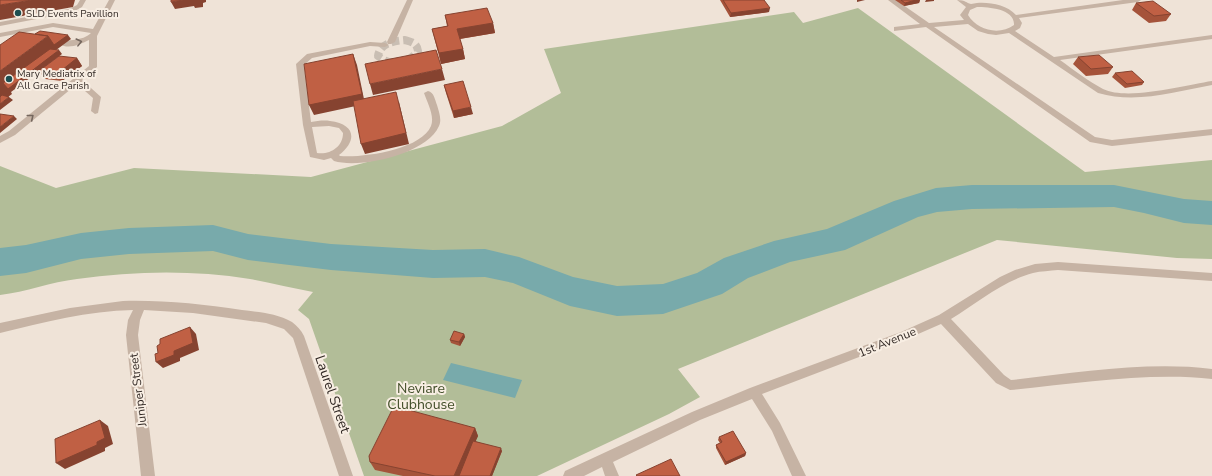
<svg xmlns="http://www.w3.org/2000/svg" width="1212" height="476" font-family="'Nunito Sans',sans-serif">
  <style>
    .green { fill: #b2bd98 }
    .water { fill: #78aaab }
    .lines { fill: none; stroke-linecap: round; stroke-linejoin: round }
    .river { fill: #78aaab; fill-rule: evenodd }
    .minor-tunnel { stroke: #c9beb3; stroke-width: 8; stroke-dasharray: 8 4; stroke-linecap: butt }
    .minor { fill: #c6b3a4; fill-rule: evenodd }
    .wall { fill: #a5533a }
    .shaded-wall { fill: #864330 }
    .building { fill: #c06044; stroke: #864330 }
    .oneway { stroke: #75675e }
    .poi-dot { fill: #1d4f51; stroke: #f8eee3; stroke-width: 1.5 }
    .labels { text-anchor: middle; stroke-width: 4; stroke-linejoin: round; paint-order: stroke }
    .far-poi-label { font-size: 10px; fill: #322925; stroke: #f8eee3; text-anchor: start }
    .street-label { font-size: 12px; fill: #322925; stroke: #f8eee3 }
    .near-park-label { font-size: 14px; fill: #434f2a; stroke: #f8eee3 }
    .near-street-label { font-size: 14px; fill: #322925; stroke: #f8eee3 }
  </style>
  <rect width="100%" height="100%" fill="#efe3d7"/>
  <path class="green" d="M858,8L1085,172L1212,160V259L1177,258L997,240L678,369L700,397L669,414L537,476H364L309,319L298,310L313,292C292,288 271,283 250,279C193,270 135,271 77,279C51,282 26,292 0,295V166L56,188L134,168L311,177L502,126L561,93L544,49L794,12L803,23Z"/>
  <path class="water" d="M451,363L522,380L515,398L443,380Z"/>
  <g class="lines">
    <path class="river" d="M972,185H1114L1184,199L1212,201V225L1184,223L1144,213L1114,207L972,209L937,212L918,217L845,250L790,262L748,278L722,294L663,314L617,316L570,306L513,283L485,277L433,278L331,270L248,260L213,251L129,254L81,259L26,273L0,276V248L26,245L81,233L129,228L213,225L248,234L331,244L433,250L485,249L519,257L573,277L617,286L663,284L697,273L724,258L774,241L827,229L894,201L936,188Z"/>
    <path class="minor-tunnel" d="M405,40C412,42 417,43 418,51C408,64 391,67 378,56C380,43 394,41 405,40Z"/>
    <path class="minor" d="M80,0H86L82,7L73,12L0,26V22L69,9L77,5Z
      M109,0H115L97,36V67L82,80L101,97L98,113L95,114L91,111L93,98L77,84L15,135L0,143V136L9,131L89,66V40C81,44 68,50 60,44C68,38 82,42 91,33L53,27L0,37V33L53,23L93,29Z
      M407,0H413L395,42L391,44H388L387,42Z
      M888,0H896L929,23L964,20L960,15L966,7L957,0C966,0 966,3 971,4C973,4 975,3 977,3C990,2 1007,5 1016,15L1123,0H1141L1138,2L1019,18L1022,23L1020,28L1015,31L1054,57L1212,35V39L1060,60C1074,70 1088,81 1103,89C1128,101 1185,85 1212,81V85C1174,92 1136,104 1098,93L1009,33L996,35L988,34L978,31L968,24L934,27L1095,137L1112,140L1212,129V135L1112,146L1090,142L926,27L894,31V27L920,24ZM977,7C989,7 1015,9 1014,25C999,36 977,30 968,15L970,10Z
      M370,42L385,43L389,45L385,47L370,46L312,58L304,65L311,122C317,121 324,120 330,121C355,124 358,140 339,155L340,156C362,158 421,150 431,126C435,116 427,102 424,93L428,91C434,92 435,100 437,105C439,112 442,120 439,126C427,154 360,169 334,161L331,158L324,160L310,157L303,125L296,64L307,54ZM329,126L339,128L343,133C343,147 330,155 317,153L312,127Z
      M1058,262L1212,273V281L1058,270C1050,271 1041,271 1033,273C1003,281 977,303 951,319L1004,375L1011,380C1077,373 1146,361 1212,369V379C1147,372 1076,384 1010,390L996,383L941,324L909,338L762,394L780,423L806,476H792L772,431L752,399L700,420L613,462L619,476H605L602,467L584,476H563L565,471L692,412L750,388L901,332L939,315L1000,277L1015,270L1035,264Z
      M123,301C163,300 202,304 242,310C258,312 277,313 292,322C297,326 301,330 304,336L353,476H339L293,338L284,329L266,323L193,313L144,310L140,320L138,335L155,476H141L126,335L128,320L133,310C88,311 44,322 0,333V323L70,308Z"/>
  </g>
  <path class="wall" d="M720,0H764L769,12L730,17Z
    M895,0H920L919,3L904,6Z
    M1136,3L1171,14L1166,21L1149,23L1132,10Z
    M445,15L493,23L495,33L460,39L463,49L465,59L441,64L432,29L447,26Z
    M1078,57L1113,67L1108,74L1086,76L1073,64Z
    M77,58L82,66L62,81L45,79L39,71Z
    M1115,73L1144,82L1142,85L1125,88L1112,77Z
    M444,85L473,114L454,118L446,93Z
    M464,334L465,337L460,346L451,343L450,340Z
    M475,428L478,436L475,441L502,451L492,476H403L375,470L370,462Z
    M719,437L746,453L745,456L725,465L716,448V445L720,443L718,440Z"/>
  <path class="shaded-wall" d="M32,0H75L73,7L0,20V5Z
    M183,0H206V2L203,3V7L195,8L194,6L175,9L171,2Z
    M857,0H865L857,2Z
    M916,0H920L919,3L904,6L905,3Z
    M926,0H934V1L925,2Z
    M770,8L769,12L730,17L731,13Z
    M493,23L495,33L459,39L457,29Z
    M68,35L71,39L6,87L59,50L62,54L11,92L12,94L0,103V71L48,36Z
    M463,49L465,59L441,64L439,53Z
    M353,54L357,65L365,104L314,115L309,105Z
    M77,58L82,66L62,81L57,74Z
    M442,69L445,80L373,95L370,84Z
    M9,97L13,100L0,110V104Z
    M399,102L409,144L365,154L361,144Z
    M471,107L473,114L454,118L453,111Z
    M14,116L17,119L0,133V127Z
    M190,327L196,334L199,350L180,358V361L163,368L156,362L174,351Z
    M464,334L465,337L460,346L459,342Z
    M100,420L108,426L113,444L105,448V451L65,469L56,463L97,442Z
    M475,428L478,436L461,476H454Z
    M501,448L502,451L492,476H490Z
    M746,453L745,456L725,465L726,462Z"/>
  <path class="building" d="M0,0H32L0,5Z
    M171,0H183L171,2Z
    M723,0H764L770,8L731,13Z
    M901,0H916L905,3Z
    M1153,1L1171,14L1154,16L1136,3Z
    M487,8L493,23L457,29L463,49L439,53L432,29L448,26L445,15Z
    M40,31L68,35L54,45L48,36L35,34Z
    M19,32L48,36L0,71V45Z
    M50,49L59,50L8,89L3,83Z
    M436,50L442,69L370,84L365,64Z
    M353,54L362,94L309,105L304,64Z
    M1099,55L1113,67L1091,69L1078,57Z
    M59,56L77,58L57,74L39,71Z
    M1132,71L1144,82L1127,84L1115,73Z
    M463,81L471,107L453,111L444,85Z
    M396,92L406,133L361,144L353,101Z
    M2,95L9,97L0,104V97Z
    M0,114L14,116L0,127Z
    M190,327L193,343L174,351V355L156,362L155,354L158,353L157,346L160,344V339Z
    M454,331L464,334L459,342L450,340Z
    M394,406L475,428L454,476H435L370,462L369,456Z
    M100,420L105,438L97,442V445L56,463L55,439Z
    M733,431L746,453L726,462L716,445L722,442L719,437Z
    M473,441L501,448L490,476H459Z
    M671,459L680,476H637L636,475Z"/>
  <defs><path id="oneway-chevron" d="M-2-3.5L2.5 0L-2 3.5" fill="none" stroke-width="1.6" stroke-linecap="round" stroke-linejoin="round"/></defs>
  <g class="oneway">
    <use href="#oneway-chevron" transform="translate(79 42) rotate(-14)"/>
    <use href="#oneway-chevron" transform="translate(31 117) rotate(-39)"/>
  </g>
  <g class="poi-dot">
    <circle cx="18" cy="13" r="4"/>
    <circle cx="9" cy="79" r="4"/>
  </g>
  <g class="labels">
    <g class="far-poi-label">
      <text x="26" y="17">SLD Events Pavillion</text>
      <text x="17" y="77">Mary Mediatrix of<tspan x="17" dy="12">All Grace Parish</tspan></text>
    </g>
    <g class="street-label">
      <text transform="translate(887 342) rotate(-22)" y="4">1st Avenue</text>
      <text transform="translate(138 390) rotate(-97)" y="4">Juniper Street</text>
    </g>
    <g class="near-park-label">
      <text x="421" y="393">Neviare<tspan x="421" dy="16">Clubhouse</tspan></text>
    </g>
    <g class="near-street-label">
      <text transform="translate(333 394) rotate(71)" y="5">Laurel Street</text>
    </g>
  </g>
</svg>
